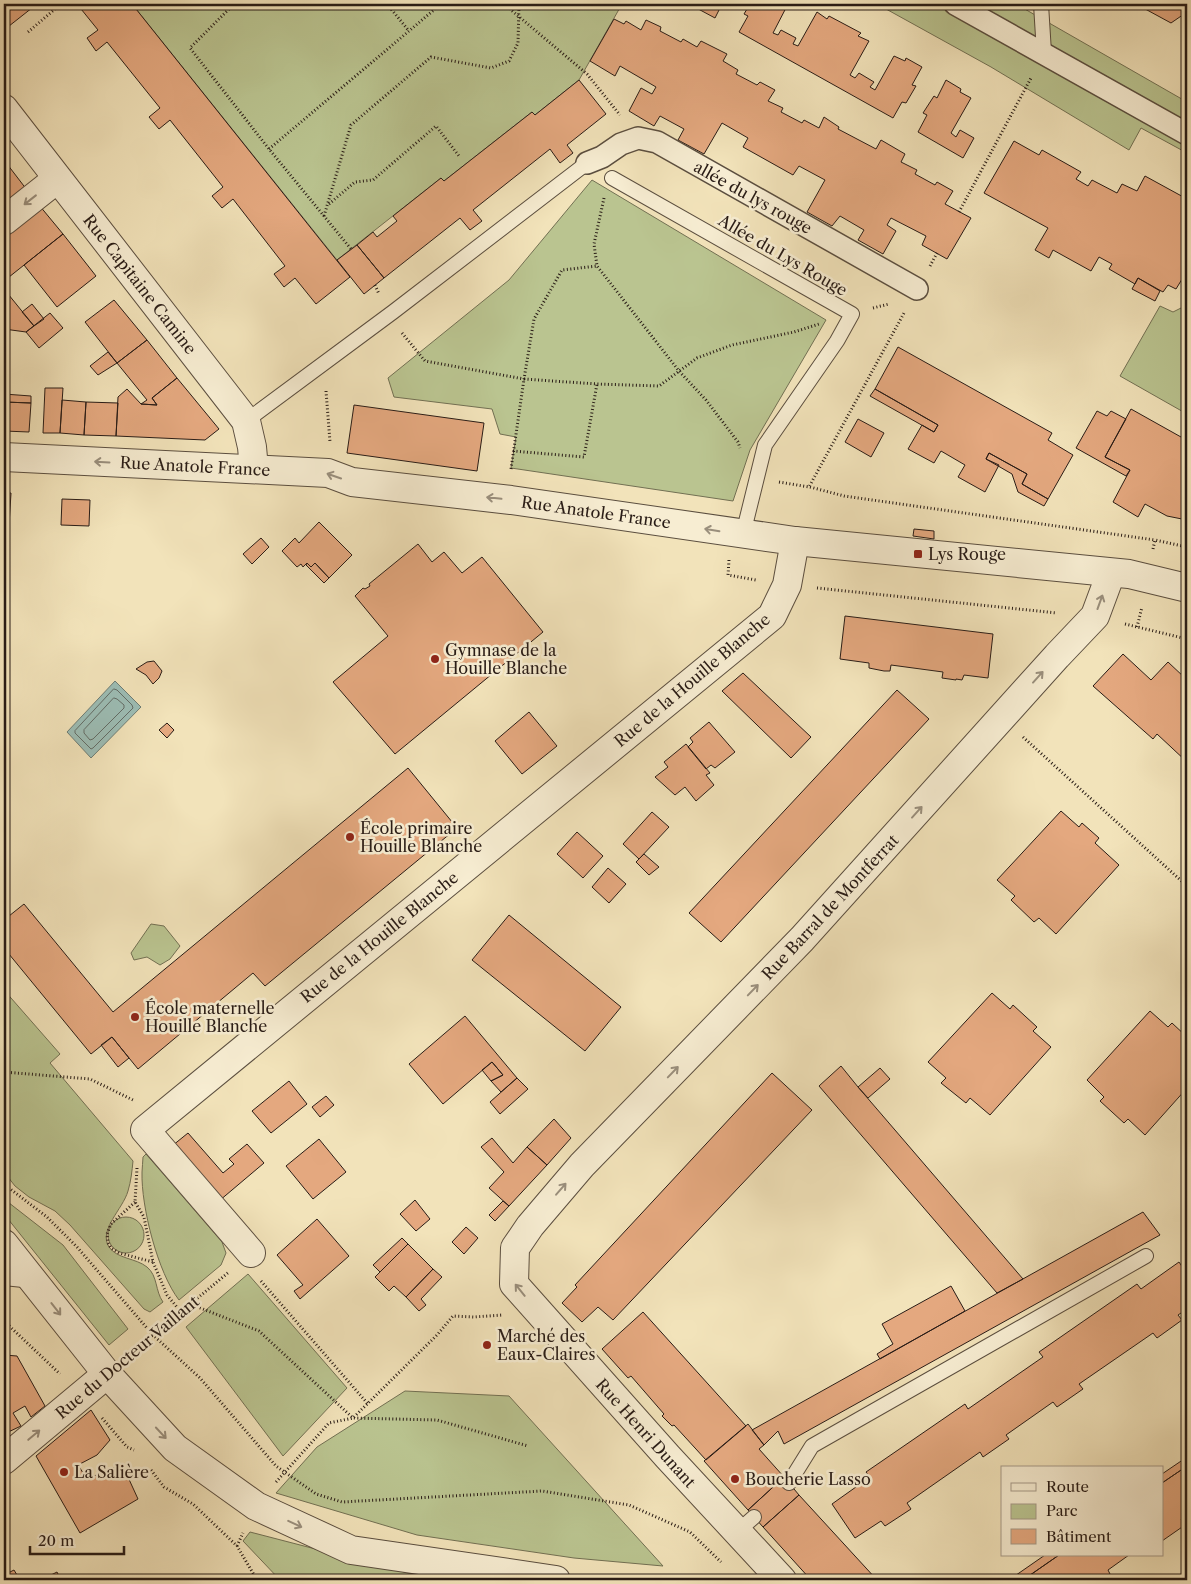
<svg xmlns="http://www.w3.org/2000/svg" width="1191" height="1584" font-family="'Libre Caslon Text',serif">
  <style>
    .green { fill: #bac490; stroke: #727053 }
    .water { fill: #9cbdb5; stroke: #6e7d75 }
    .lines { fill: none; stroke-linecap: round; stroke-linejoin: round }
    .shore { stroke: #626c66; stroke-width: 1 }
    .building { fill: #e4a87f; stroke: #291c16 }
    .service-casing { stroke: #5b4e3f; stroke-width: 16 }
    .pedestrian-casing { stroke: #5b4e3f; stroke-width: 24 }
    .minor-casing { stroke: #5b4e3f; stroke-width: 30 }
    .tertiary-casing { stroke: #5b4e3f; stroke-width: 30 }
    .path { stroke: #291c16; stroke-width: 3; stroke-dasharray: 1 2.5; stroke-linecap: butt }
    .service { stroke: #f7edd2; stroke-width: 14 }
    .pedestrian { stroke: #f7edd2; stroke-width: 21 }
    .minor { stroke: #f7edd2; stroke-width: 28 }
    .tertiary { stroke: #f7edd2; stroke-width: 28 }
    .oneway { stroke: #9a8f7d }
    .poi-dot { fill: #8f2418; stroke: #f7edd2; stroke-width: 2 }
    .labels { text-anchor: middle; stroke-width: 5; stroke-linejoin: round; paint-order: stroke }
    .street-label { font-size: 16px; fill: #291c16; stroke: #f7edd2 }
    .poi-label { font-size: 16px; fill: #291c16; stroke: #f7edd2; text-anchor: start }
  </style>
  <rect width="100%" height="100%" fill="#f2e3ba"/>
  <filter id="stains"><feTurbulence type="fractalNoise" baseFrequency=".004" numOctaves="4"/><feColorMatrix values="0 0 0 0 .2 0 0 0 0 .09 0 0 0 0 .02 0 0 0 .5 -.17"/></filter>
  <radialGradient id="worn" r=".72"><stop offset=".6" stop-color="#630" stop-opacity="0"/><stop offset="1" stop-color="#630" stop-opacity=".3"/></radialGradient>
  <path class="green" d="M132,4H622L579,80L535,115L532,112L444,181L441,178L337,260Z
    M877,4H1016L1187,102V153L1141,128L1129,150L991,67Z
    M592,180L826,320L750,450L733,501L511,468L516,437L500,434L492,409L394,397L388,378L509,280Z
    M1187,305V414L1120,376L1160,306L1173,312Z
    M151,924L164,926L180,946L170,959L160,965L147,957L134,960L131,953Z
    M4,990L60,1054L50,1063L133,1161C132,1171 131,1181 128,1191C123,1209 98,1230 109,1247C117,1259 136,1258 147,1267C158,1276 155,1291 163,1302L150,1312L144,1309L70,1225L55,1211L29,1197L15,1186L4,1172Z
    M146,1154L222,1242L226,1253L221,1265L179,1300C158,1273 141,1207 142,1172C142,1167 143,1162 143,1157Z
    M4,1199L63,1245L128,1329L109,1345L4,1214Z
    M108 1235a18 18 0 1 1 36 0a18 18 0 1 1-36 0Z
    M248,1274L347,1388L283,1456L186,1327Z
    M405,1391L509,1396L663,1566L574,1558L417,1535L276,1493L317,1447Z
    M250,1532L435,1580H280L243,1541Z"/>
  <path class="water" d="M115,681L141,707L91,758L67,732Z"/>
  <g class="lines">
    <path class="shore" d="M114,689L117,690L132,705L133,708L93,748L91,749L75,733V731Z
      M114,698L117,699L124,705V708L93,739L90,740L84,733V730Z"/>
  </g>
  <path class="building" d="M10,4H37L4,30V9Z
    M77,4H132L350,277L316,304L295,278L284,287L274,274L285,266L233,199L222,208L212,196L223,187L170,120L159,129L149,117L160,108L107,42L96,51L87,38L98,30Z
    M689,4H722L715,18Z
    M750,4H788L773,33L778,35L781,30L796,38L793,44L798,46L817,12L827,19L829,16L861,33L858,36L869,41L850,75L855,78L859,73L874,82L870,87L875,90L894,56L905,61L906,58L922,67L912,85L916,86L906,103L902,102L893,118L739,32L748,16L744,14Z
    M1136,4H1187V12L1171,23Z
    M614,19L624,24L626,21L641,30L646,20L661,27L660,31L681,42L683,39L697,47L701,41L727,54L723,61L738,70L736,74L757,85L760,82L775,90L768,101L783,108L781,112L802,123L804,120L819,128L824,117L839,127L838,129L876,149L881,140L905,154L901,162L917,170L915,174L935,185L937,182L953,191L945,204L971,218L947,259L922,245L926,236L891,218L887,225L896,231L883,254L858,240L864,230L840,216L832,226L807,212L825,180L799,166L793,175L743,147L748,138L722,123L704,154L678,140L684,129L660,116L654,126L629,111L641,88L652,94L656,87L620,66L615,76L590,61Z
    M579,80L606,114L567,145L573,153L560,163L550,149L473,210L482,221L470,230L460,218L384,278L357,245L373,232L377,237L397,221L393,216L441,178L444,181L532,112L535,115Z
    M946,80L961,89L960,92L971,98L951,133L956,137L960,130L974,138L963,158L918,132L927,115L923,113L934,96L937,98Z
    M1014,141L1039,155L1042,150L1081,172L1076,179L1088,186L1092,180L1117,193L1122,184L1137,191L1145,176L1187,199V228L1186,230L1187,231V271L1176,289L1168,285L1163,292L1138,278L1135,284L1109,269L1112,264L1099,257L1091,271L1053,250L1049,258L1035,250L1048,228L984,193Z
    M4,160L27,190L4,208Z
    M39,205L63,234L4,281V233Z
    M63,234L96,276L57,307L24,265Z
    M357,245L384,278L364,294L337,260Z
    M1138,278L1160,291L1155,301L1132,289Z
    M4,289L34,326L26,332L4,329Z
    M114,300L147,340L117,363L85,322Z
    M32,304L44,319L34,326L22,312Z
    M50,313L63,328L39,348L26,332Z
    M147,340L177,378L152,398L157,405L141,404L147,400L117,363Z
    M898,347L1052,433L1048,440L1073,455L1048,499L1022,484L1027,474L989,453L986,459L999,465L985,492L958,477L965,465L941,451L934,463L908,449L922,425L934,432L938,425L875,389Z
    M108,352L117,363L98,375L90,366Z
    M177,378L219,429L205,440L116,436L118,397L127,389L141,404L157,405L152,398Z
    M45,388H63L60,433H43Z
    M875,389L938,425L934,432L870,396Z
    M4,394L31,396V403L4,402Z
    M62,400L86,402L84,435L60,433Z
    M4,402L31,403L29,432L4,431Z
    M86,402L118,403L116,436L84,435Z
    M354,405L484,423L477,471L347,453Z
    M1131,409L1181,437L1185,432L1187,433V520L1167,516L1145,504L1138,517L1113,502L1130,470L1105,457Z
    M1097,411L1107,416L1111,411L1126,419L1105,457L1130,470L1126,476L1076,448Z
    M858,419L884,433L871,457L845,442Z
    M989,453L1027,474L1022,484L1048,499L1044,506L1018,492L1012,474L986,459Z
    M4,493H11L9,525H4Z
    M62,499L90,500L89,526L61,525Z
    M319,522L352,555L329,578L315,563L311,567L307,563L303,567L301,564L297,567L282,551L295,538L299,543Z
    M914,529L934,531V539L913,536Z
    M261,538L269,547L252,564L243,554Z
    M418,544L432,562L444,552L462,573L482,557L543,632L395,754L333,682L388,636L355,596L363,588L365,589L370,586L369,584Z
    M307,563L311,567L315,563L329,578L324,583L306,565Z
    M845,616L993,634L988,678L964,675L962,680L956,679V680L942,678L943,672L891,665L890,671H884L869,668V663L840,659Z
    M1123,654L1151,680L1168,662L1185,678L1181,682L1187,688V762L1157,734L1153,739L1093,686Z
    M154,661L162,671L159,678L153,684L146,675L136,669L147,662Z
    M743,673L811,737L791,758L722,691Z
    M897,690L929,719L721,942L689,913Z
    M529,712L557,746L522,774L495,741Z
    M709,722L735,752L715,768L711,765L706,769L688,747L693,742L690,738Z
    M167,723L174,730L167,738L159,730Z
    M686,744L710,773L706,775L714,785L696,801L685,787L675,795L655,777L668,767L664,762Z
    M408,768L457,828L265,986L253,973L138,1069L112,1037L91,1054L4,948V920L24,904L113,1012Z
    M1061,811L1079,827L1082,823L1099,838L1095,843L1119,865L1056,934L1039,918L1034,922L1011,900L1015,896L997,880Z
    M652,812L669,827L639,859L623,844Z
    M577,832L603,856L583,878L557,854Z
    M644,854L659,867L649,875L636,862Z
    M608,868L626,884L609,903L592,887Z
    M509,915L621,1007L585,1051L472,960Z
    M992,993L1010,1009L1013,1005L1037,1027L1033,1031L1051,1047L990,1115L970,1098L966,1103L941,1083L946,1078L928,1062Z
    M1150,1011L1168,1027L1172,1023L1187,1037V1088L1145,1135L1128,1119L1124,1123L1100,1101L1104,1097L1087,1080Z
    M465,1016L517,1078L501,1092L491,1081L503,1075L492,1062L443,1104L409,1064Z
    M112,1037L129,1058L118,1067L101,1045Z
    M492,1062L503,1075L491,1081L482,1070Z
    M841,1066L858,1087L1023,1279L997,1293L819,1086Z
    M880,1068L890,1079L868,1098L858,1087Z
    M772,1073L812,1110L613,1320L598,1307L582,1322L562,1303L577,1287L575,1285Z
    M517,1078L528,1089L500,1114L490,1102Z
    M289,1081L307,1104L271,1133L252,1111Z
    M326,1096L334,1105L320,1117L312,1107Z
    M554,1119L571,1138L547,1165L527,1147Z
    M188,1133L223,1173L234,1164L229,1159L247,1144L264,1163L219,1201L172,1146Z
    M492,1138L513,1163L527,1147L547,1165L509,1206L489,1188L504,1172L481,1147Z
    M319,1139L346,1172L313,1199L286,1166Z
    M415,1200L430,1219L416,1231L400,1214Z
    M503,1201L509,1206L495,1221L489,1215Z
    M1143,1212L1160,1235L784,1444L778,1431L764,1445L752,1430Z
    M317,1219L349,1256L300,1299L294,1291L303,1285L277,1255Z
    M466,1227L478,1238L464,1254L452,1242Z
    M402,1238L408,1244L380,1272L373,1265Z
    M408,1244L433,1269L406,1297L394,1286L389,1291L375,1277Z
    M1179,1262L1187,1274V1309L1178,1315L1182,1320L1157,1338L1153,1333L1079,1384L1083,1389L1057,1407L1053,1402L1006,1435L1009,1439L983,1457L980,1452L907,1503L911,1509L885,1526L881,1521L855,1538L832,1504L870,1477L866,1472L965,1404L968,1409L1043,1357L1039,1352L1137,1284L1141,1289Z
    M433,1269L442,1277L421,1299L426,1305L419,1311L406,1297Z
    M951,1286L965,1311L880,1359L877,1354L893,1344L882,1324Z
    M643,1312L746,1426L706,1460L674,1425L672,1426L662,1416L664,1414L631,1376L628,1378L602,1349Z
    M4,1355L17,1356L45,1406L31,1417L25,1406L13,1413L21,1426L4,1434Z
    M91,1410L110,1440L97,1455L78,1465L87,1479L122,1464L138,1499L80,1533L36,1456Z
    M748,1424L764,1445L759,1449L784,1477L748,1510L704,1461Z
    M1187,1457V1466L1162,1483V1474Z
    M1187,1466V1515L1181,1519L1185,1525L1162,1541V1483Z
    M784,1477L799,1495L763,1527L748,1510Z
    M799,1495L877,1580H811L763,1527Z
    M1045,1555H1059L1023,1580H1009Z
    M1059,1555H1129L1108,1570L1111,1576L1105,1580H1023Z
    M14,1570L20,1580H9L6,1574Z
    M57,1572L61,1580H41Z"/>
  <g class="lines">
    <defs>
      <path id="service" d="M1041,4L1044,53
        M612,178L852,314L837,341L765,445L743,534
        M246,421L393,312L587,163
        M4,1278L33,1281
        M789,1483L812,1446L1146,1256
        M737,1532L754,1517"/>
      <path id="pedestrian" d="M955,4L1187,134
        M587,163L602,157L621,144L638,138L657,142L917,289"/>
      <path id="minor" d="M4,109L246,421L252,447L254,469
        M4,221L57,179
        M251,1253L145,1130L772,616L787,585L795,541
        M4,1460L107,1374
        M782,1580L668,1457L514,1284L515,1248L530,1226L582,1165L802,939L1057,656L1095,616L1111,573"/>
      <path id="tertiary" d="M4,457L328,473L352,482L511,500L795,541L1129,574L1187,588
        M4,1244L107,1374L175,1448L256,1506L351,1550L556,1580"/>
    </defs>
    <use href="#service" class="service-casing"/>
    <use href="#pedestrian" class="pedestrian-casing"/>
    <use href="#minor" class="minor-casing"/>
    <use href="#tertiary" class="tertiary-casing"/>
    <path class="path" d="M234,4L190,48L269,149L351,249
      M387,4L409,31
      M504,4L587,74L620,115
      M28,32L61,4
      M269,149L441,4
      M604,198L594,244L597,266L679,371L706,400L738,442L740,448
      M329,204L355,182L373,180L436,126L459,156
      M959,212L1031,78
      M324,216L351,125L431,57L491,68L509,61L518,43L519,4
      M930,266L937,253
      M375,285L379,294
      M873,308L889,304
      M402,333L425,361L524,379L534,319L562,270L597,266
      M326,391L330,442
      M513,451L584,457L597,384
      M511,469L524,379L597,384L659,386L697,358L732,345L794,332L819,324
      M779,482L809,487L904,313
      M810,487L844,496L1155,540
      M1153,549L1155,540L1187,547
      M729,560L728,575L756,580
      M817,588L1057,613
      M1125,624L1187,639
      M1137,627L1142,607
      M1023,737L1187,886
      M4,1072L90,1079L135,1101
      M137,1168L135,1202L144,1217L153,1262L167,1295L181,1312
      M4,1182L9,1188L47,1217L77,1247L153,1335L200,1378L276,1466L316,1494L342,1502L542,1491L629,1505L690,1532L721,1562
      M135,1202L111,1224L107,1234L108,1243L111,1248L119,1253L153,1262
      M261,1281L368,1404
      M190,1304L259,1331L353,1418L437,1420L528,1446
      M4,1321L60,1374
      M130,1354L229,1272
      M102,1418L127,1447L134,1450
      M151,1470L164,1487L193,1504L237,1546L257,1580
      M276,1482L329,1423L353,1418L437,1335L453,1316L474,1317L502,1315
      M237,1546L243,1533"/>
    <use href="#service" class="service"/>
    <use href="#pedestrian" class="pedestrian"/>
    <use href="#minor" class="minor"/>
    <use href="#tertiary" class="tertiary"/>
  </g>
  <defs><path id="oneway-shaft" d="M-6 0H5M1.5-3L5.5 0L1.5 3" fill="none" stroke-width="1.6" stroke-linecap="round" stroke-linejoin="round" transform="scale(1.25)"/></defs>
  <g class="oneway">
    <use href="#oneway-shaft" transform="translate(30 200) rotate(142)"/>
    <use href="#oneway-shaft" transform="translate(102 462) rotate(-177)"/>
    <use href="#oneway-shaft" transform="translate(334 476) rotate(-161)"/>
    <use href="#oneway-shaft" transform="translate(494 498) rotate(-174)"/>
    <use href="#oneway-shaft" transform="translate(712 530) rotate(-171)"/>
    <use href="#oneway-shaft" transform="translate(1100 602) rotate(-70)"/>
    <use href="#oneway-shaft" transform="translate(1038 677) rotate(-48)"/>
    <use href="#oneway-shaft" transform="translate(917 812) rotate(-48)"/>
    <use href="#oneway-shaft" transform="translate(753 990) rotate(-46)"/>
    <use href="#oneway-shaft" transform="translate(673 1072) rotate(-46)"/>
    <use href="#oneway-shaft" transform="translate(561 1189) rotate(-49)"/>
    <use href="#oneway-shaft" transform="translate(520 1290) rotate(-129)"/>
    <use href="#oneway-shaft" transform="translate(56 1309) rotate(52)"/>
    <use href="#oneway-shaft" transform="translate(161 1433) rotate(47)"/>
    <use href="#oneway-shaft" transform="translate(34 1435) rotate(-40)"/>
    <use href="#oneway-shaft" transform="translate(295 1524) rotate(25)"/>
  </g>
  <g class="poi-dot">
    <rect x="913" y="549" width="10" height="10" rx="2.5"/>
    <circle cx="435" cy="659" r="5"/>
    <circle cx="350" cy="837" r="5"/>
    <circle cx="135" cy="1017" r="5"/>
    <circle cx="487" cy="1345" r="5"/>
    <circle cx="64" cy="1472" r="5"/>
    <circle cx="735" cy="1479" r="5"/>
  </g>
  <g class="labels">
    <g class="street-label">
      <text transform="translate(753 197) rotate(29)" y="6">allée du lys rouge</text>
      <text transform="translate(783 255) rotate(30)" y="6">Allée du Lys Rouge</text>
      <text transform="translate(140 284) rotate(52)" y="6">Rue Capitaine Camine</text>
      <text transform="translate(195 466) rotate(3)" y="6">Rue Anatole France</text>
      <text transform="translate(596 512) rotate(8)" y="6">Rue Anatole France</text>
      <text transform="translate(692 680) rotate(-40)" y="6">Rue de la Houille Blanche</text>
      <text transform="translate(830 907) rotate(-47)" y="6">Rue Barral de Montferrat</text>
      <text transform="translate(379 937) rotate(-39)" y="6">Rue de la Houille Blanche</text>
      <text transform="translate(127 1357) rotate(-40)" y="6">Rue du Docteur Vaillant</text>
      <text transform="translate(646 1433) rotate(48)" y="6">Rue Henri Dunant</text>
    </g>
    <g class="poi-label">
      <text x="928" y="560">Lys Rouge</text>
      <text x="445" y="656">Gymnase de la<tspan x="445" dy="18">Houille Blanche</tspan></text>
      <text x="360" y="834">École primaire<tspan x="360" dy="18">Houille Blanche</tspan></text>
      <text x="145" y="1014">École maternelle<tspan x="145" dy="18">Houille Blanche</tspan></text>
      <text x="497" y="1342">Marché des<tspan x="497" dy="18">Eaux-Claires</tspan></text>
      <text x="74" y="1478">La Salière</text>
      <text x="745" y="1485">Boucherie Lasso</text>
    </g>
  </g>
  <rect width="1191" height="1584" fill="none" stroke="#f2e3ba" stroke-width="20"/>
  <rect x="5" y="5" width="1181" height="1574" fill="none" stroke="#291c16" stroke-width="2.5"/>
  <rect x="10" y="10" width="1171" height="1564" fill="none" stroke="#291c16"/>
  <rect x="1001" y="1466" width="162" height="90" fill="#f7edd2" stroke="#a59987"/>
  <rect x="1011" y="1483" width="25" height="8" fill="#f7edd2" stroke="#a59987"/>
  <text x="1046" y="1492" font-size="15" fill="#291c16">Route</text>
  <rect x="1011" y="1504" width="25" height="15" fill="#bac490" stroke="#a59987"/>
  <text x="1046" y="1516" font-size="15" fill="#291c16">Parc</text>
  <rect x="1011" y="1529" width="25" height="15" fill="#e4a87f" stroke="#a59987"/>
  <text x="1046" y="1542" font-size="15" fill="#291c16">Bâtiment</text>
  <path d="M30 1546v8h94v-8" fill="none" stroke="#291c16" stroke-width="2.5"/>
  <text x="38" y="1546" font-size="15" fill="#291c16" stroke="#f7edd2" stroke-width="4" paint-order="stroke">20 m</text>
  <rect width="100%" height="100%" filter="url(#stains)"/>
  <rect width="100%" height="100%" fill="url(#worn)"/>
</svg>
